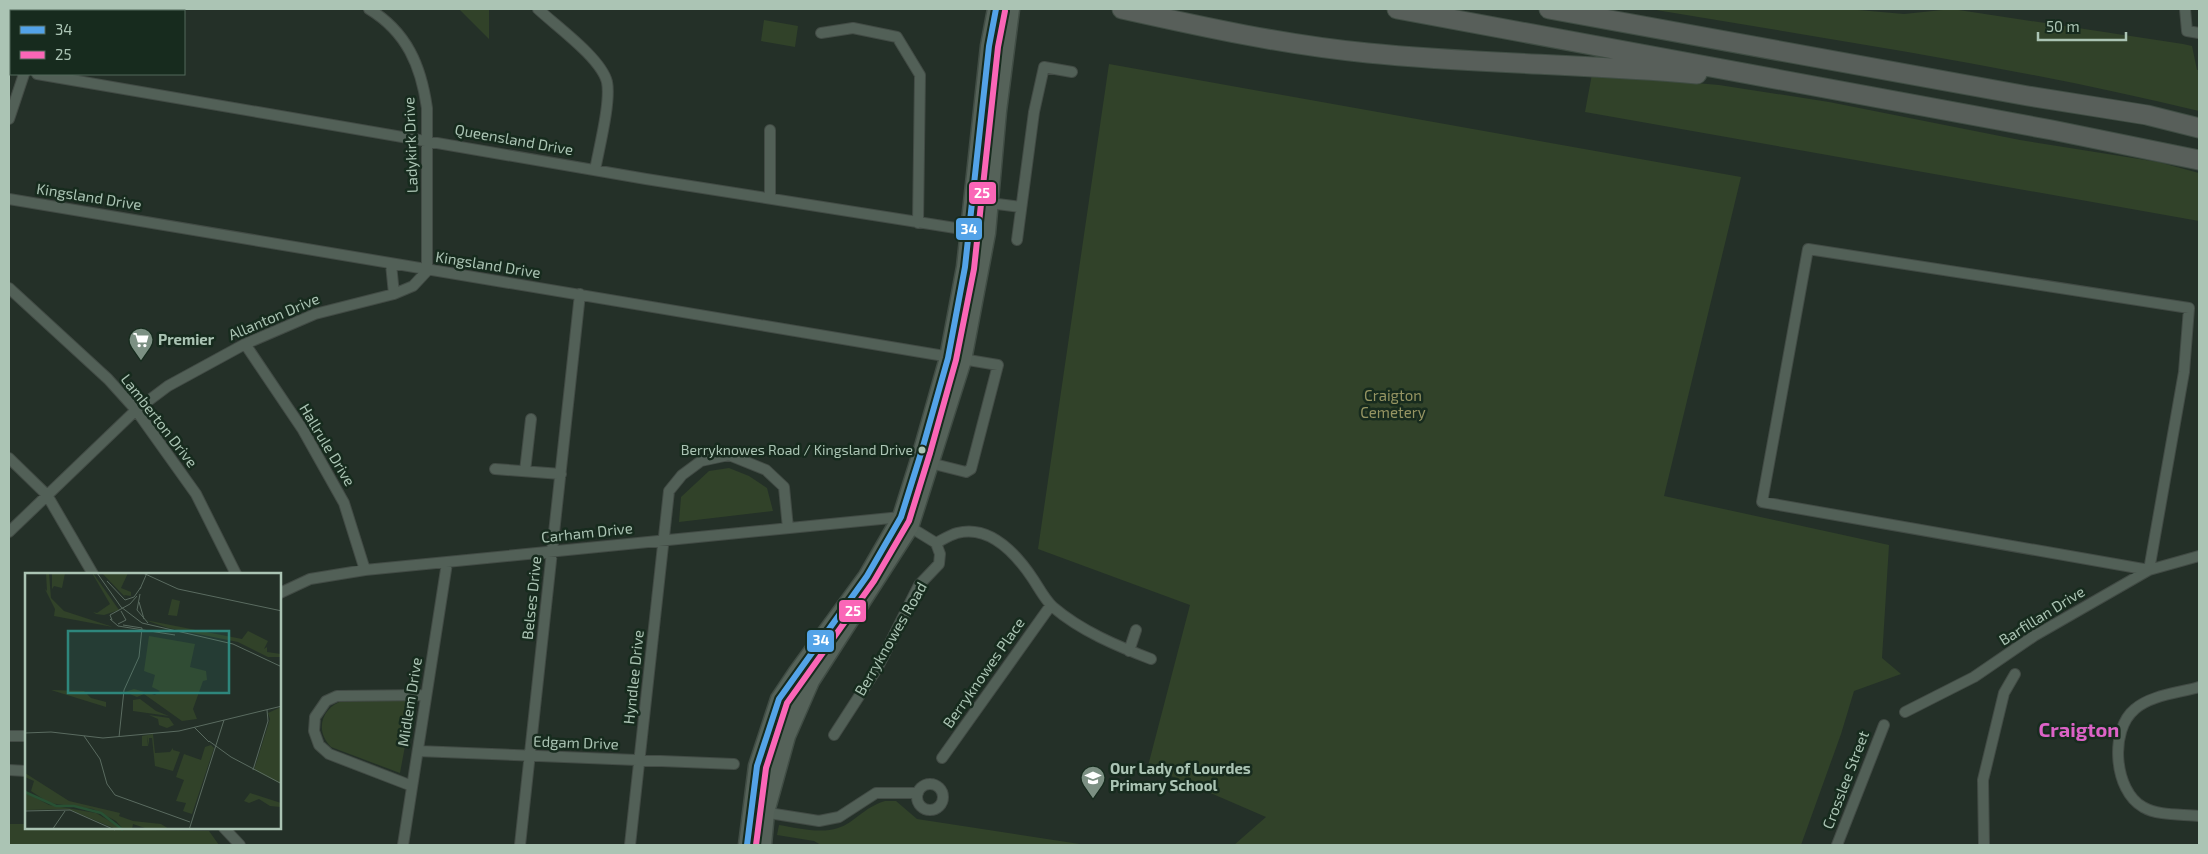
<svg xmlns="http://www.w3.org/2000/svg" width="2208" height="854" font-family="'Exo 2',sans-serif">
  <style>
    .green { fill: #314229 }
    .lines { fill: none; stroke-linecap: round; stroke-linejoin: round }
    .minor-casing { stroke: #424b45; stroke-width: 12 }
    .primary-casing { stroke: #414d45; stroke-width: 19 }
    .motorway-casing { stroke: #404d44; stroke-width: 21 }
    .minor { stroke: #526057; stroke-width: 10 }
    .primary { stroke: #556259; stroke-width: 16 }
    .motorway { stroke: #585f5a; stroke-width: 19 }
    .bus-1-casing { stroke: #172b1e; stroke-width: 10 }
    .bus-2-casing { stroke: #172b1e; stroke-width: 10 }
    .bus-1 { stroke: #53a3e8; stroke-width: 6 }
    .bus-2 { stroke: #fa66b7; stroke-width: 6 }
    .bus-dot { fill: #abc4b4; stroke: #172b1e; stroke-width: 2 }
    .labels { text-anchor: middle; stroke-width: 5; stroke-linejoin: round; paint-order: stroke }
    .bus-label { font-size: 14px; fill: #abc4b4; stroke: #172b1e; text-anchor: end }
    .street-label { font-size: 15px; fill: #abc4b4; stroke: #172b1e }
    .poi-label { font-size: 15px; font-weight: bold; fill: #abc4b4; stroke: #172b1e; text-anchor: start }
    .park-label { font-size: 15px; fill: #959462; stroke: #172b1e }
    .district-label { font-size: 20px; font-weight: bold; fill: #dc63c7; stroke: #172b1e }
    .inset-river { fill: none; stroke: #285134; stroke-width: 2.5 }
    .inset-road { fill: none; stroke: #5a6b60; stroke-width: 1 }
    .view { fill: #2e867c; fill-opacity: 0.15; stroke: #2e867c; stroke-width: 2.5 }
    .inset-edge { fill: none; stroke: #abc4b4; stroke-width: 2.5 }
    .line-badge { stroke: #172b1e; stroke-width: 2 }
    .badge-label { font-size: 14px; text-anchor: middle; font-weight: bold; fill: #fff }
  </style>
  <rect width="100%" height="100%" fill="#243028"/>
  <path class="green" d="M459,9H489V39Z
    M1650,9H1847L1904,14L1952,9L2183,44L2192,46L2197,70H2199V111C2018,67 1834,40 1650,9Z
    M764,20L798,26L795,47L761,41Z
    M1109,64L1741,177L1664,496L1889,545L1882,658L1901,674L1854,691L1841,734L1801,845H1234L1266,817L1148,766L1190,605L1038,549Z
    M1592,74L1719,85L1829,102L2020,140L2158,162L2199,173V221L1585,112Z
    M729,468L749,476L767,488L773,511L679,522L681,497L709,471Z
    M344,700L410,701L412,708L400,773L331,747C314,730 322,707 344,700Z
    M885,801H896L917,819L1086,845H821L814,841L777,835L779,825C797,828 820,834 838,828C853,824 864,807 885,801Z
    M9,824H26V828L209,831L219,845H9Z"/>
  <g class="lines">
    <defs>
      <path id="minor" d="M538,9C556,26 601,58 607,82C611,102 599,148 595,170
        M2185,9L2187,31L2199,33
        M41,11V9
        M821,33L853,28L897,37L920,75L918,223
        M37,74L646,179L987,233
        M9,119L24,74
        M770,130V197
        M9,199L998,365L971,469L966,472L926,462
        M974,201L1021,207
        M1017,240L1034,112L1044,67L1072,72
        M1808,249L2189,308L2184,372L2149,570L1762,502Z
        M391,264L394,294
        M9,288L108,379L136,410L196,494L236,574
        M245,344L303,430L344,503L365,570
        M9,458L47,495L93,574
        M495,469L561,474
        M525,471L531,419
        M9,532L136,410L168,386L245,344L315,314L394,294L413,286L427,271V108C421,66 407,32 369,9
        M936,543C942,540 950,535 957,533C991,524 1017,555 1033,579C1039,588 1045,600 1053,607C1081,631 1117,646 1151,659
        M280,593L310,579L365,570L901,517L910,527L936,543L940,554L939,564L919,585L878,667L834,735
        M1129,651L1136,630
        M2199,687C2179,693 2151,695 2135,709C2109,730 2114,791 2143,807C2158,816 2182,814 2199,816
        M1905,712L1974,677L2034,636L2149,570L2199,556
        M9,736H26
        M418,751L734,764
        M942,758L1051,605
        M9,770L26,771
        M917 797a13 13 0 1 1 26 0a13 13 0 1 1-26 0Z
        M412,786L329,754L319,745L314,731L315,717L326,701L337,696L426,695
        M762,812L819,821L839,817L876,793H918
        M224,828L240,845
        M403,845L447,563
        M520,845L580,294
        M630,845L669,491L682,475L701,461L729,455L766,470L784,487L788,528
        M1837,845L1884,725
        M1984,845L1983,780L2004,693L2015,674"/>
      <path id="primary" d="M747,845L757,766L779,699L797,672L867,576L901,517L922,450L948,358L965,267L989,46L996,9
        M763,845L766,812L787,736L811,681L910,527L963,360L987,233L998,111L1011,9"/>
      <path id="motorway" d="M1122,9C1203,27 1285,45 1368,53C1477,64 1587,64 1697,74
        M1397,9L2052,130L2199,160
        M1549,9L2028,96L2147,115L2199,128"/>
    </defs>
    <use href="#minor" class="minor-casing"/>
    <use href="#primary" class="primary-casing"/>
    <use href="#motorway" class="motorway-casing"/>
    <use href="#minor" class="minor"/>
    <use href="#primary" class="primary"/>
    <use href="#motorway" class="motorway"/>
    <defs>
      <path id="bus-1" d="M747,845L757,766L779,699L867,576L901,517L922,450L948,358L965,267L989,46L996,9"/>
      <path id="bus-2" d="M756,845L766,768L787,703L874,581L909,521L930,453L956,360L974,269L998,47L1005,11"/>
    </defs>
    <use href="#bus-1" class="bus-1-casing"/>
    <use href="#bus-2" class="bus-2-casing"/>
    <use href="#bus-1" class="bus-1"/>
    <use href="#bus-2" class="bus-2"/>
  </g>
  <defs>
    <symbol id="supermarket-pin" viewBox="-11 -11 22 30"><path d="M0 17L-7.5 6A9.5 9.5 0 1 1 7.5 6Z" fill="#7c9083" stroke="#172b1e"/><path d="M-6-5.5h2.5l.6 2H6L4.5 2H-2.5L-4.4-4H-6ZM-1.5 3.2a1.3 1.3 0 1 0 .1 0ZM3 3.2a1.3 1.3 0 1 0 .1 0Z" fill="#fff"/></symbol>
    <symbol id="school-pin" viewBox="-11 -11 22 30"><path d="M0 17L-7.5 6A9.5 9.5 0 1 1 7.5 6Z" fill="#7c9083" stroke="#172b1e"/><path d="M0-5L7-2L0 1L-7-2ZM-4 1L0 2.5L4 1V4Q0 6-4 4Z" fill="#fff"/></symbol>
  </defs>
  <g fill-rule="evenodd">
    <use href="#supermarket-pin" x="127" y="326" width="28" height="38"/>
    <use href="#school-pin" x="1079" y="764" width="28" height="38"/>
  </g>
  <circle class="bus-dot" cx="922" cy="450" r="4.5"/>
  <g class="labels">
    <g class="bus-label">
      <text x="913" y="455">Berryknowes Road / Kingsland Drive</text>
    </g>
    <g class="street-label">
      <text transform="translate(514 140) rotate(10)" y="5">Queensland Drive</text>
      <text transform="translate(411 145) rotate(-92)" y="5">Ladykirk Drive</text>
      <text transform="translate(89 197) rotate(9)" y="5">Kingsland Drive</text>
      <text transform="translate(488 265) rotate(9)" y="5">Kingsland Drive</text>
      <text transform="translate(274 317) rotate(-23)" y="5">Allanton Drive</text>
      <text transform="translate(159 421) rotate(52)" y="5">Lamberton Drive</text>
      <text transform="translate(327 445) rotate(59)" y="5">Hallrule Drive</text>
      <text transform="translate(587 533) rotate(-6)" y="5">Carham Drive</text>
      <text transform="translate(532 598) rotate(-84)" y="5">Belses Drive</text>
      <text transform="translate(2042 616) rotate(-32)" y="5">Barfillan Drive</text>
      <text transform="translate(891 639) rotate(-60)" y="5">Berryknowes Road</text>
      <text transform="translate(984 673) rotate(-55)" y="5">Berryknowes Place</text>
      <text transform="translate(634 677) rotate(-84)" y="5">Hyndlee Drive</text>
      <text transform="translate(410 702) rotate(-81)" y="5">Midlem Drive</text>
      <text transform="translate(576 743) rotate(2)" y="5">Edgam Drive</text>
      <text transform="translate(1846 780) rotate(-69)" y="5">Crosslee Street</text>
    </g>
    <g class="poi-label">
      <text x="158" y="345">Premier</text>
      <text x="1110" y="774">Our Lady of Lourdes<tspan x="1110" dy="17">Primary School</tspan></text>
    </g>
    <g class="park-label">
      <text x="1393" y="401">Craigton<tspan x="1393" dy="17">Cemetery</tspan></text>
    </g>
    <g class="district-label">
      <text x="2079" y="737">Craigton</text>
    </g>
  </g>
  <g transform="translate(25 573)">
    <rect width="256" height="256" fill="#243028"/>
    <path d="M21,0H24L26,25L39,38L88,54L29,43L30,36L20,16L22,18ZM27,0H40L37,15L29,13L27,16ZM67,0H68L94,37L79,42L71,41L68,39L72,40L85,31ZM77,0H103L96,15L106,19V23L99,22L102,26ZM147,26L155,28L152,43L143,42ZM120,47L217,66L223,58L243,68L239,76L242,74V79L256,81V84H243L213,69L143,55ZM124,63L170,71L165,94L181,98L182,107L178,108L168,136L172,146L157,148L119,121L112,124L100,119L109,116L130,122L135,118L127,114L130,102L119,98ZM26,117L59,118L66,125L81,129V134ZM115,126L131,138L144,143L108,138V127ZM256,134V211L229,197L245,146L243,140ZM124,142L144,145L149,152L142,155L134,152L133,146ZM128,161L130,180L145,179L148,175V177L155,179L148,198L130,193L127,165H124V173L122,163L123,173H117V163ZM186,172L189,175L167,241L158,238L161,230L151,228L159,207L151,204L159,181L176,187L180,174ZM0,200L44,228L95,240L94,243L108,248L136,251L144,256H123L108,251L107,256H91L43,236L0,237V219L24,232L71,240L98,256L91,248L68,236L24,230L6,218L9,208L0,204ZM225,220L256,230V234L245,233L234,226L224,230L219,228Z" fill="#314229"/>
    <path class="inset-river" d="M0,219L31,233H49L76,240L98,257"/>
    <path class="inset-road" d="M72,0L96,34L117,50L208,71L257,94M118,0L153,16L257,38M82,8L100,27L109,24L116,14M115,16L122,0M115,21L112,37L123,50M114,29L119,46M85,46L93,53L150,62M87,47L85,42L105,31L112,23M93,51L101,47L96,38M98,52L117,55M169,154L184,169M0,160L26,159L78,165L154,158L257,133M59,163L75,186L82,211L90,222L165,249M94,164L99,117L114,84L117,55M184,168L206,184L257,211M228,197L243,148L242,137M0,238L45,237L90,257M27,257L40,238M164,257L199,147"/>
    <path class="view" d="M43,58H204V120H43Z"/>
    <rect width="256" height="256" class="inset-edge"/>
  </g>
  <g class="line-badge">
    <rect x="968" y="181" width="29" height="24" rx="5" fill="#fa66b7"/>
    <rect x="955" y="217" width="28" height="24" rx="5" fill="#53a3e8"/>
    <rect x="838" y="599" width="29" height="24" rx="5" fill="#fa66b7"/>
    <rect x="806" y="629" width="29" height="24" rx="5" fill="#53a3e8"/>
  </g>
  <g class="badge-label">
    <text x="982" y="198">25</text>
    <text x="969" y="234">34</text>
    <text x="853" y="616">25</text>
    <text x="821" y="645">34</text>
  </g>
  <rect width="2208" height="854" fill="none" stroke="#abc4b4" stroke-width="20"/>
  <rect x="10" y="10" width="175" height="65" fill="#172b1e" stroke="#52685a"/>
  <rect x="20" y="26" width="25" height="8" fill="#53a3e8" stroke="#52685a"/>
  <text x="55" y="35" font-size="15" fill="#abc4b4">34</text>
  <rect x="20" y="51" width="25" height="8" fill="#fa66b7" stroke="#52685a"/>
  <text x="55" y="60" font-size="15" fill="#abc4b4">25</text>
  <path d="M2038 32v8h88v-8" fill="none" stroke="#abc4b4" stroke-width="2.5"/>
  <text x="2046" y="32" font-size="15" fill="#abc4b4" stroke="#172b1e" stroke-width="4" paint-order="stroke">50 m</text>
</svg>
